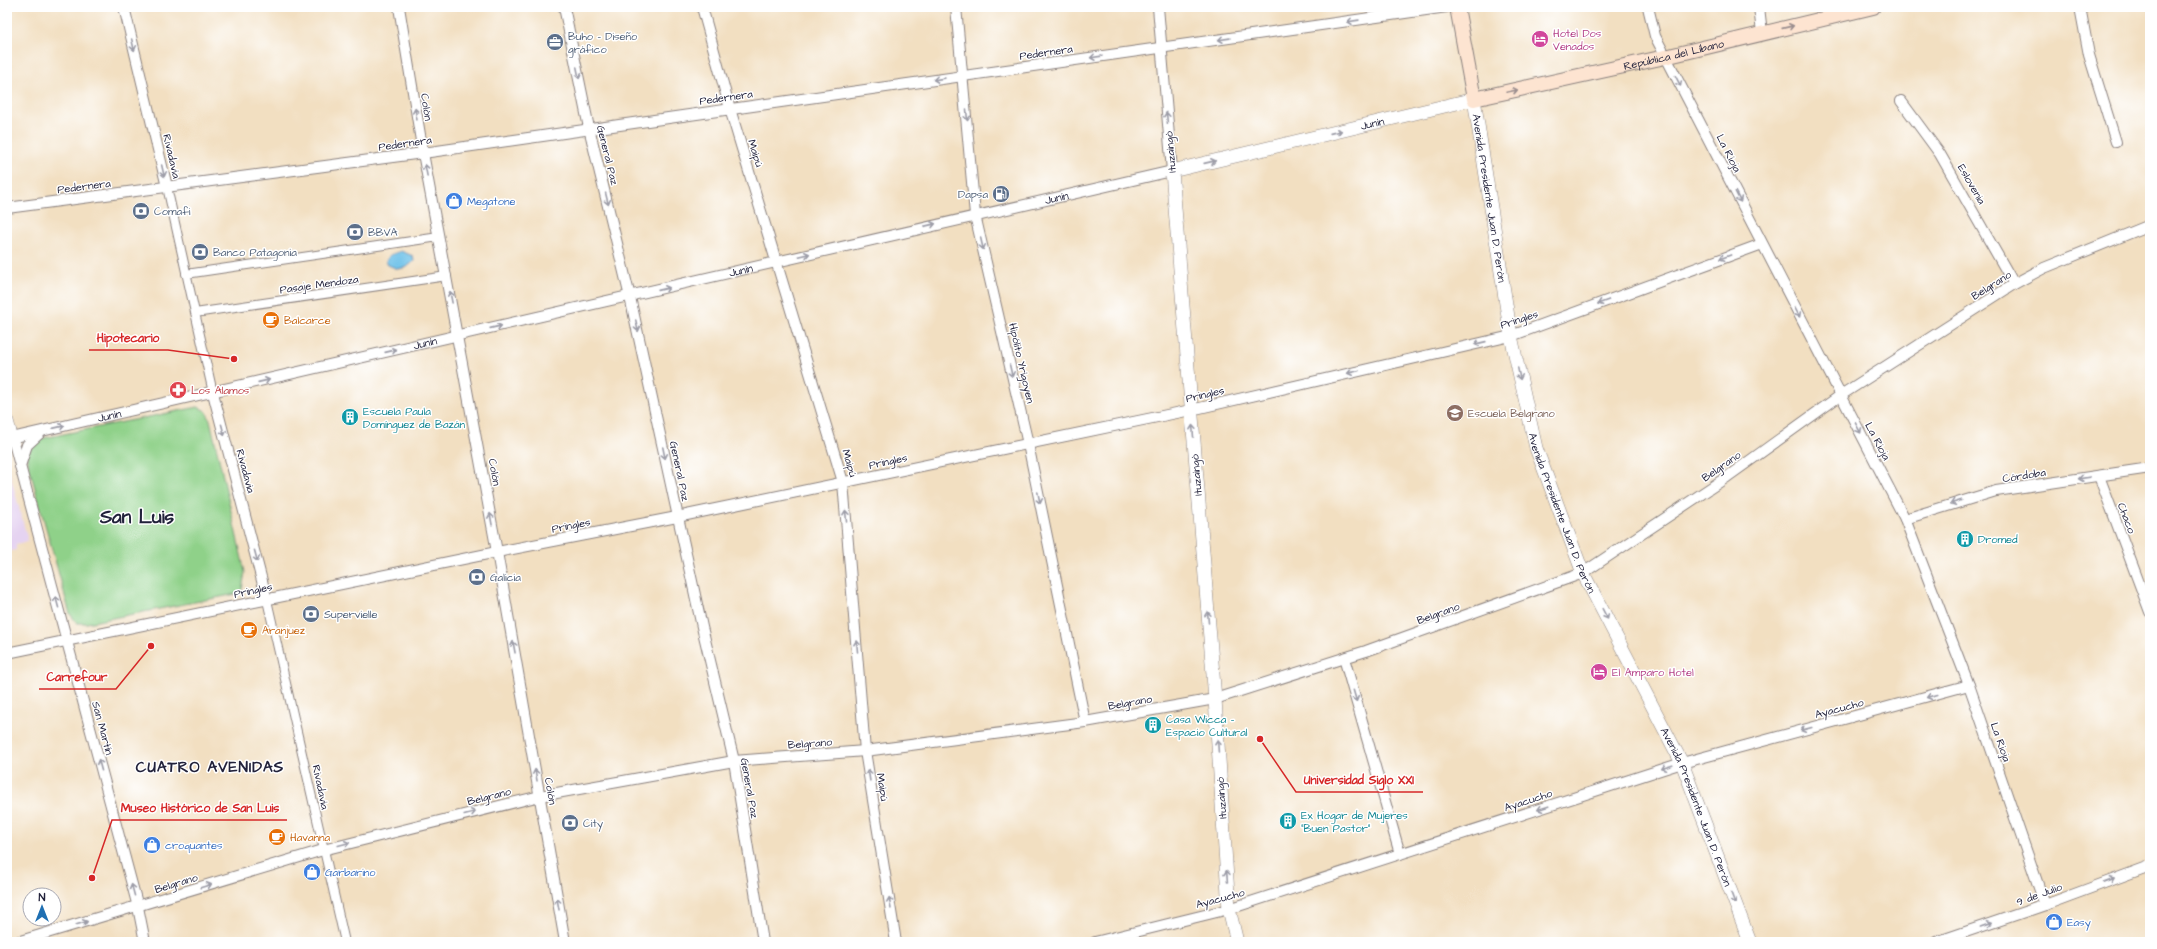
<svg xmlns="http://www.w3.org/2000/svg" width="2157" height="949" font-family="'Architects Daughter',sans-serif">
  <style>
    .built { fill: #e5d3f1 }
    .green { fill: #8fd189; stroke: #587a62 }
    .water { fill: #6dc1e9; stroke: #487292 }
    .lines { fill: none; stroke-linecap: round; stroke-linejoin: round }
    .pedestrian-casing { stroke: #8a807e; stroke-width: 10 }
    .minor-casing { stroke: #8a807e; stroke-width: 12 }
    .tertiary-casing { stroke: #8a807e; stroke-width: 14 }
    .secondary-casing { stroke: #8a807e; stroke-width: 16 }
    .pedestrian { stroke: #fff; stroke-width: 8 }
    .minor { stroke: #fff; stroke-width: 10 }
    .tertiary { stroke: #fff; stroke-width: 13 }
    .secondary { stroke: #fde4d1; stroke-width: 14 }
    .oneway { stroke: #9c9ca7 }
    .oneway2 { stroke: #9a8d8e }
    .labels { text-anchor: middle; stroke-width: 3; stroke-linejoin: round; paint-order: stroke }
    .hotel-label { font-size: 11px; fill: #b23c85; stroke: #fff; text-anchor: start }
    .service-label { font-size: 11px; fill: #4e5e75; stroke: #fff; text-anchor: start }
    .street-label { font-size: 11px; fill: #22223b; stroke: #fff }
    .shop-label { font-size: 11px; fill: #366cbe; stroke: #fff; text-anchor: start }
    .food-label { font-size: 11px; fill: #c56008; stroke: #fff; text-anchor: start }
    .health-label { font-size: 11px; fill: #be3a42; stroke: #fff; text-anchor: start }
    .culture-label { font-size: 11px; fill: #0d838f; stroke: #fff; text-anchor: start }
    .education-label { font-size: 11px; fill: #785e54; stroke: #fff; text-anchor: start }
    .district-label { font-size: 15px; font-weight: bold; letter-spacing: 1px; fill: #22223b; stroke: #fff }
    .town-label { font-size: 19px; font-weight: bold; fill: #22223b; stroke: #fff }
    .leader { fill: none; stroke: #d62828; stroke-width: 1.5 }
    .callout-dot { fill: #d62828; stroke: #fff; stroke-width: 1.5 }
    .callout-label { font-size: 12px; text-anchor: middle; font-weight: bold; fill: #d62828; stroke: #fff; stroke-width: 3; stroke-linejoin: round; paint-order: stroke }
  </style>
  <rect width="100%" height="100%" fill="#fff"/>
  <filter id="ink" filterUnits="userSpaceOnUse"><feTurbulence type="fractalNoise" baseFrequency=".025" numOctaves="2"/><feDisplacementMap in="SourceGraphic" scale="8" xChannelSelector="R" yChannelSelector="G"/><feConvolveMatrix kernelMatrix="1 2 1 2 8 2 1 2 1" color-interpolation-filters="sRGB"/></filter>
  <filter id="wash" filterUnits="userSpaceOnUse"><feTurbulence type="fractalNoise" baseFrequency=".012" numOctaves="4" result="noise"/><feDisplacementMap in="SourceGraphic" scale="16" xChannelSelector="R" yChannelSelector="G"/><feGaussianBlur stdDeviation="0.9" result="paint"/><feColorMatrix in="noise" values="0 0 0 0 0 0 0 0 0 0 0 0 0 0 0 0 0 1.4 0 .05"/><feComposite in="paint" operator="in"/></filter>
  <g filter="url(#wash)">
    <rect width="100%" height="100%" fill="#f2dfc1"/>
    <path class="built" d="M7,463L28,541L16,544V550L7,552Z"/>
    <path class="green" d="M198,407L206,411L210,420L245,572L242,590L236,594L87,623H77L70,614L28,463V451L39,439Z"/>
    <path class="water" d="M401,251L413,256L414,261L407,267L398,269L388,265L386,261L390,255Z"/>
  </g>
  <g filter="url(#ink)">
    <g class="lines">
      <defs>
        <path id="pedestrian" d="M167,187L213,393
          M186,274L439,237
          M195,313L447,276
          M267,600L345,942"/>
        <g id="minor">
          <path d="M124,7L167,187"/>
          <path d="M399,7L423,153L497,552L565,942"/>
          <path d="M564,7L589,128L630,297L702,627L734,761L763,942"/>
          <path d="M702,7L730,109L843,482L865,751L896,942"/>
          <path d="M956,7L975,215L1028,444L1085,722"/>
          <path d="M1648,7L1655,36L1905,519L1969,685L2045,905"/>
          <path d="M1759,7L1762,33"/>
          <path d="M2080,7L2089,55L2116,142"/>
          <path d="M1901,101L1940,154L2014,284"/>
          <path d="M7,208L423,153L1447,7"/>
          <path d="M213,393L267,600"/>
          <path d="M11,432L138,907L145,942"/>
          <path id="s1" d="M7,439L1172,171L1158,7"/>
          <path d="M20,466L27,445L40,433"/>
          <path d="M2099,476L2150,612"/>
          <path d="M1905,519L1996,491L2150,468"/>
          <path d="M7,653L497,552L677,517L1191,410L1511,336L1762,244"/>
          <path d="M1344,658L1400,854"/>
          <path d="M17,942L323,850L540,796L734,761L865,751L1085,722L1215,699L1366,651L1583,573L1727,477L1841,395L2014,284L2044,268L2150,225"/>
          <path d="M1095,942L1229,909L1682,763L1969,685"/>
          <path d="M1936,942L2045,905L2150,866"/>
        </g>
        <g id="tertiary">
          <path d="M7,421L10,432L7,440"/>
          <path id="s2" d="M1237,942L1229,909L1215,699L1172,171L1474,99L1511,336L1536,448L1583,573L1682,763L1750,942"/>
        </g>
        <g id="secondary">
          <path id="s3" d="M1457,7L1474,99L1665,57L1873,7"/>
        </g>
      </defs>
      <use href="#pedestrian" class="pedestrian-casing"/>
      <use href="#minor" class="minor-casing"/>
      <use href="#tertiary" class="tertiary-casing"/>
      <use href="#secondary" class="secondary-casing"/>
      <use href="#pedestrian" class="pedestrian"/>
      <use href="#minor" class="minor"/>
      <use href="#tertiary" class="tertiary"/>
      <use href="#secondary" class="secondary"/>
    </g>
    <defs><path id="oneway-shaft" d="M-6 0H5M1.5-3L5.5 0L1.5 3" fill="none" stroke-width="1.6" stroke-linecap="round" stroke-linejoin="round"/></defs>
    <g class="oneway">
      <use href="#oneway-shaft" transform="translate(1353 21) rotate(172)"/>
      <use href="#oneway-shaft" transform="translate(1224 39) rotate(172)"/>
      <use href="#oneway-shaft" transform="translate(133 45) rotate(77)"/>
      <use href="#oneway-shaft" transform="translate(1096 57) rotate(172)"/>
      <use href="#oneway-shaft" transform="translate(578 73) rotate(78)"/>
      <use href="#oneway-shaft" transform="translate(939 79) rotate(172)"/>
      <use href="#oneway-shaft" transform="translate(1678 81) rotate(63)"/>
      <use href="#oneway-shaft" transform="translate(416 114) rotate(-99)"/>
      <use href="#oneway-shaft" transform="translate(967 115) rotate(85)"/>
      <use href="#oneway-shaft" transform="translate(1167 118) rotate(-95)"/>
      <use href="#oneway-shaft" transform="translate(1336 132) rotate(-13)"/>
      <use href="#oneway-shaft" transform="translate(1210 162) rotate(-13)"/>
      <use href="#oneway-shaft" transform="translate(426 170) rotate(-101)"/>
      <use href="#oneway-shaft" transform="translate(163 171) rotate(77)"/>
      <use href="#oneway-shaft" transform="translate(1738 197) rotate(63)"/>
      <use href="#oneway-shaft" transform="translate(607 199) rotate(76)"/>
      <use href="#oneway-shaft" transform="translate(930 225) rotate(-13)"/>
      <use href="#oneway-shaft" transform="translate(982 244) rotate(77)"/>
      <use href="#oneway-shaft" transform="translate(804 255) rotate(-13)"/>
      <use href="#oneway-shaft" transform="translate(1725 257) rotate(160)"/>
      <use href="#oneway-shaft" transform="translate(664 289) rotate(-13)"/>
      <use href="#oneway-shaft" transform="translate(451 297) rotate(-101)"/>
      <use href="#oneway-shaft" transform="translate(1603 302) rotate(160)"/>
      <use href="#oneway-shaft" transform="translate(1797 312) rotate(62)"/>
      <use href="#oneway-shaft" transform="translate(637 326) rotate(78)"/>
      <use href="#oneway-shaft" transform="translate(496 327) rotate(-13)"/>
      <use href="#oneway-shaft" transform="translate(1480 343) rotate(167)"/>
      <use href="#oneway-shaft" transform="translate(391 351) rotate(-13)"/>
      <use href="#oneway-shaft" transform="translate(1011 371) rotate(77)"/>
      <use href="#oneway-shaft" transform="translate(1353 372) rotate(167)"/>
      <use href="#oneway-shaft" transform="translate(1519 374) rotate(78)"/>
      <use href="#oneway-shaft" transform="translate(264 381) rotate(-13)"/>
      <use href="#oneway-shaft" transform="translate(59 427) rotate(-13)"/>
      <use href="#oneway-shaft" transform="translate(1858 428) rotate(62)"/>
      <use href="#oneway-shaft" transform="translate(223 430) rotate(75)"/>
      <use href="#oneway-shaft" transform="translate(1193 431) rotate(-95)"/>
      <use href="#oneway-shaft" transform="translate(664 453) rotate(78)"/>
      <use href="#oneway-shaft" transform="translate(2084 478) rotate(172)"/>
      <use href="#oneway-shaft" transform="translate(1039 498) rotate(78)"/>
      <use href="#oneway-shaft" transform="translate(1956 502) rotate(162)"/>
      <use href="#oneway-shaft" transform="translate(846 516) rotate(-95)"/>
      <use href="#oneway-shaft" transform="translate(491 519) rotate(-100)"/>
      <use href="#oneway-shaft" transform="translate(256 556) rotate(75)"/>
      <use href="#oneway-shaft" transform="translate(57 602) rotate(-105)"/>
      <use href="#oneway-shaft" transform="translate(1605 614) rotate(62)"/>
      <use href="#oneway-shaft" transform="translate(1208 617) rotate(-95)"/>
      <use href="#oneway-shaft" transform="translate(857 646) rotate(-95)"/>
      <use href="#oneway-shaft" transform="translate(514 647) rotate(-100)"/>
      <use href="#oneway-shaft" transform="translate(1355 696) rotate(74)"/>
      <use href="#oneway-shaft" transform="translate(1932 696) rotate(165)"/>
      <use href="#oneway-shaft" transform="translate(1806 729) rotate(165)"/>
      <use href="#oneway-shaft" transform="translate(1218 746) rotate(-94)"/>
      <use href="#oneway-shaft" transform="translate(100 765) rotate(-105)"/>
      <use href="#oneway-shaft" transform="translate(1667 767) rotate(162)"/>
      <use href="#oneway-shaft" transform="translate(536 775) rotate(-100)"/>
      <use href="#oneway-shaft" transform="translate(869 775) rotate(-99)"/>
      <use href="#oneway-shaft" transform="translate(1543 808) rotate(162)"/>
      <use href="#oneway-shaft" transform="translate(470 813) rotate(-14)"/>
      <use href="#oneway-shaft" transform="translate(344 844) rotate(-14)"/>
      <use href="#oneway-shaft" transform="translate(1227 876) rotate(-94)"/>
      <use href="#oneway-shaft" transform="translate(2109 881) rotate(-20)"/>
      <use href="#oneway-shaft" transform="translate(206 886) rotate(-17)"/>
      <use href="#oneway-shaft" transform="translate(133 890) rotate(-105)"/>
      <use href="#oneway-shaft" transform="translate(1733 898) rotate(69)"/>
      <use href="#oneway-shaft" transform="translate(890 903) rotate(-99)"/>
      <use href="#oneway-shaft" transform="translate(558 904) rotate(-100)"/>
      <use href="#oneway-shaft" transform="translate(82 923) rotate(-16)"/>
      <use href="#oneway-shaft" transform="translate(1986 925) rotate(-19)"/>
    </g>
    <g class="oneway2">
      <use href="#oneway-shaft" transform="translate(1788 27) rotate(-13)"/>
      <use href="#oneway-shaft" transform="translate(1512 91) rotate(-12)"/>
    </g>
  </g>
  <defs>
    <symbol id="hotel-disc" viewBox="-11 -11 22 22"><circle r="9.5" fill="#d1479c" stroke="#fff"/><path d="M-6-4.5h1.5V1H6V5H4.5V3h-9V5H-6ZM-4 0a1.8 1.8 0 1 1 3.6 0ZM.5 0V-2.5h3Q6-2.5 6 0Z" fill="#fff"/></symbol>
    <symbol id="office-disc" viewBox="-11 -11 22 22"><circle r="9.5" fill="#5c6f8a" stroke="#fff"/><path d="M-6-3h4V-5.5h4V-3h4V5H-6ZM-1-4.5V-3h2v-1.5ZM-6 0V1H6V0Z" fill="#fff"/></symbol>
    <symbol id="fuel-disc" viewBox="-11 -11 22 22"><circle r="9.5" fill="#5c6f8a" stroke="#fff"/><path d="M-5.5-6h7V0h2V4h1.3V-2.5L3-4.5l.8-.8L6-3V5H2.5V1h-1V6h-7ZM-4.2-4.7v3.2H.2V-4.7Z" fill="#fff"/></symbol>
    <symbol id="shop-disc" viewBox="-11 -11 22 22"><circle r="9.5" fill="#3f7fe0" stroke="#fff"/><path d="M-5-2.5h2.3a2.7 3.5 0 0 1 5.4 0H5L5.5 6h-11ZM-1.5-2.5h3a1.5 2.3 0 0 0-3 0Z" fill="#fff"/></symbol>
    <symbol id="bank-disc" viewBox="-11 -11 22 22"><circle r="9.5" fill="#5c6f8a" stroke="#fff"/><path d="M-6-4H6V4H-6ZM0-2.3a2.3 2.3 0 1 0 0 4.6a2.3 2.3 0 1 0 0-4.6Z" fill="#fff"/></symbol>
    <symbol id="cafe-disc" viewBox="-11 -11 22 22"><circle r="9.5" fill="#e8710a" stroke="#fff"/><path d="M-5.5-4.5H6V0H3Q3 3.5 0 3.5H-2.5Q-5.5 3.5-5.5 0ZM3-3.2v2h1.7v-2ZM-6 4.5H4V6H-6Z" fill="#fff"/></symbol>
    <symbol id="pharmacy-disc" viewBox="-11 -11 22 22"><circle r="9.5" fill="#e0444e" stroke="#fff"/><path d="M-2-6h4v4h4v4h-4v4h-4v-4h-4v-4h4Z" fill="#fff"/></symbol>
    <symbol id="school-disc" viewBox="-11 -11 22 22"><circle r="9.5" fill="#8d6e63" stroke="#fff"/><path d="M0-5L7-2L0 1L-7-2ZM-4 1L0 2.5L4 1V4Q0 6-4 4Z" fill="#fff"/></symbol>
    <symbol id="building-disc" viewBox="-11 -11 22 22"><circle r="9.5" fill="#0f9aa8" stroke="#fff"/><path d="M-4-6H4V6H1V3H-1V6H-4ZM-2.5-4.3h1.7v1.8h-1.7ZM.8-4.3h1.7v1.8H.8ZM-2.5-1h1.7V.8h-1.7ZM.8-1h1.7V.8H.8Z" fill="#fff"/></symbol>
  </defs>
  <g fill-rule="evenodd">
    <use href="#hotel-disc" x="1530" y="29" width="20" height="20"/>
    <use href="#office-disc" x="545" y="32" width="20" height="20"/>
    <use href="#fuel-disc" x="991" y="184" width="20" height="20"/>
    <use href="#shop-disc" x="444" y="191" width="20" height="20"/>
    <use href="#bank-disc" x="131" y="201" width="20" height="20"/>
    <use href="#bank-disc" x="345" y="222" width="20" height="20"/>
    <use href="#bank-disc" x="190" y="242" width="20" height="20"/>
    <use href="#cafe-disc" x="261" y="310" width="20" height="20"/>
    <use href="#pharmacy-disc" x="168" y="380" width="20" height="20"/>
    <use href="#school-disc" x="1445" y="403" width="20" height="20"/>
    <use href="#building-disc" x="340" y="407" width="20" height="20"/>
    <use href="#building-disc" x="1955" y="529" width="20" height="20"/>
    <use href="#bank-disc" x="467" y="567" width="20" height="20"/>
    <use href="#bank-disc" x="301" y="604" width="20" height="20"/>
    <use href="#cafe-disc" x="239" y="620" width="20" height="20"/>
    <use href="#hotel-disc" x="1589" y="662" width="20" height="20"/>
    <use href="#building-disc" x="1143" y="715" width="20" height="20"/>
    <use href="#building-disc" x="1278" y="811" width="20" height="20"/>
    <use href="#bank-disc" x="560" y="813" width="20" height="20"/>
    <use href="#cafe-disc" x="267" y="827" width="20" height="20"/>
    <use href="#shop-disc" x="142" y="835" width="20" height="20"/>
    <use href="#shop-disc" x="302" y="862" width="20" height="20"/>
    <use href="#shop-disc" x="2044" y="912" width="20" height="20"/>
  </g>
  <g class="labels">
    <g class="hotel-label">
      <text x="1553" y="37">Hotel Dos<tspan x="1553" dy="13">Venados</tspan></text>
      <text x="1612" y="676">El Amparo Hotel</text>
    </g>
    <g class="service-label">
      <text x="568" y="40">Buho - Diseño<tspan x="568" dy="13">gráfico</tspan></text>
      <text x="988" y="198" text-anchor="end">Dapsa</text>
      <text x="154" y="215">Comafi</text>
      <text x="368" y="236">BBVA</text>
      <text x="213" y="256">Banco Patagonia</text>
      <text x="490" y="581">Galicia</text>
      <text x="324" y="618">Supervielle</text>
      <text x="583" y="827">City</text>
    </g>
    <g class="street-label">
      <text transform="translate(1046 52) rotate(-8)" y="4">Pedernera</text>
      <text dy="4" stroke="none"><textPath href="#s3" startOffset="298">República del Líbano</textPath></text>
      <text transform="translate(726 97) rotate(-8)" y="4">Pedernera</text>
      <text transform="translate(427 107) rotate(81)" y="4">Colón</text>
      <text dy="4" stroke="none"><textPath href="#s2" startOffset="980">Junín</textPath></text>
      <text transform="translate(405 143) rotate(-8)" y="4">Pedernera</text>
      <text transform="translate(1170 152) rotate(-95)" y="4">Ituzaingó</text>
      <text transform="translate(756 153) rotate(73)" y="4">Maipú</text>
      <text transform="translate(1729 153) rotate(63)" y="4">La Rioja</text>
      <text transform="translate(608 155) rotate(76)" y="4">General Paz</text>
      <text transform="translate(172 156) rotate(77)" y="4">Rivadavia</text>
      <text transform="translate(1972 184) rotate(60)" y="4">Eslovenia</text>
      <text transform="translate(84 186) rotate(-7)" y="4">Pedernera</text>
      <text dy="4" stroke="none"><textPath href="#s1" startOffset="1077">Junín</textPath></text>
      <text dy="4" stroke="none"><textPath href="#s2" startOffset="1185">Avenida Presidente Juan D. Perón</textPath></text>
      <text dy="4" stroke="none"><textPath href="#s1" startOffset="753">Junín</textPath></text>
      <text transform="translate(319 284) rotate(-8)" y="4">Pasaje Mendoza</text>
      <text transform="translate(1991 285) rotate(-32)" y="4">Belgrano</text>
      <text transform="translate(1519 319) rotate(-18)" y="4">Pringles</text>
      <text dy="4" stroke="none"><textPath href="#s1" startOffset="429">Junín</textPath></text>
      <text transform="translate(1022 363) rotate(77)" y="4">Hipólito Yrigoyen</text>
      <text transform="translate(1205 394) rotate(-13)" y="4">Pringles</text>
      <text dy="4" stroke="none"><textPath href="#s1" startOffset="105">Junín</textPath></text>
      <text transform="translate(1878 441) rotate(62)" y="4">La Rioja</text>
      <text transform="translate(888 461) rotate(-12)" y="4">Pringles</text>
      <text transform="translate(850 463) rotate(74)" y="4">Maipú</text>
      <text transform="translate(1721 466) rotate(-35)" y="4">Belgrano</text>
      <text transform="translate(246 471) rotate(75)" y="4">Rivadavia</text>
      <text transform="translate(680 471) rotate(78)" y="4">General Paz</text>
      <text transform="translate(495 472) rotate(80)" y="4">Colón</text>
      <text transform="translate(1196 475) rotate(-95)" y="4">Ituzaingó</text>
      <text transform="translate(2024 475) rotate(-9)" y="4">Córdoba</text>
      <text dy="4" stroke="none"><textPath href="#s2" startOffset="1509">Avenida Presidente Juan D. Perón</textPath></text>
      <text transform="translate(2127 518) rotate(69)" y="4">Chaco</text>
      <text transform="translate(571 525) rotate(-11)" y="4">Pringles</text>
      <text transform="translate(253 590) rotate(-12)" y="4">Pringles</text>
      <text transform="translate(1438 613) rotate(-20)" y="4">Belgrano</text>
      <text transform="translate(1130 702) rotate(-10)" y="4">Belgrano</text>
      <text transform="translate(1839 708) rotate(-15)" y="4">Ayacucho</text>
      <text transform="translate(103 728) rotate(75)" y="4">San Martín</text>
      <text transform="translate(2001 742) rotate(71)" y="4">La Rioja</text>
      <text transform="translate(810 743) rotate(-4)" y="4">Belgrano</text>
      <text transform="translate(321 787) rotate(78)" y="4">Rivadavia</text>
      <text transform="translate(883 787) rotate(81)" y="4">Maipú</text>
      <text transform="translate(750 788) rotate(80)" y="4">General Paz</text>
      <text transform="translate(551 791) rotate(80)" y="4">Colón</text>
      <text transform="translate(489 796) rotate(-14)" y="4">Belgrano</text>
      <text transform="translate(1221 798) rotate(-94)" y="4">Ituzaingó</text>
      <text transform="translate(1528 800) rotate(-18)" y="4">Ayacucho</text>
      <text dy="4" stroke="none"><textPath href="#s2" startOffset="1833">Avenida Presidente Juan D. Perón</textPath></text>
      <text transform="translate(176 883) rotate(-17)" y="4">Belgrano</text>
      <text transform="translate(2039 894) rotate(-20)" y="4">9 de Julio</text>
      <text transform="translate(1220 898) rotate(-15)" y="4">Ayacucho</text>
    </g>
    <g class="shop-label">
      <text x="467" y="205">Megatone</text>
      <text x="165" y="849">croquantes</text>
      <text x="325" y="876">Garbarino</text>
      <text x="2067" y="926">Easy</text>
    </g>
    <g class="food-label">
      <text x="284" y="324">Balcarce</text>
      <text x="262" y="634">Aranjuez</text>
      <text x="290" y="841">Havanna</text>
    </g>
    <g class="health-label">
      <text x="191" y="394">Los Alamos</text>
    </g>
    <g class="culture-label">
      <text x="363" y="415">Escuela Paula<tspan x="363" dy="13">Domínguez de Bazán</tspan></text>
      <text x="1978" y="543">Dromed</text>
      <text x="1166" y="723">Casa Wicca -<tspan x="1166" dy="13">Espacio Cultural</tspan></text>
      <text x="1301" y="819">Ex Hogar de Mujeres<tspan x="1301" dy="13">"Buen Pastor"</tspan></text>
    </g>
    <g class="education-label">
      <text x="1468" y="417">Escuela Belgrano</text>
    </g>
    <g class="district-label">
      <text x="210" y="772">CUATRO AVENIDAS</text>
    </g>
    <g class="town-label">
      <text x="137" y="523">San Luis</text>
    </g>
  </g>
  <path class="leader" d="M234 359L168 350H89M151 646L116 689H39M1260 739L1296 792H1423M92 878L112 820H287"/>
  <g class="callout-dot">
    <circle cx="234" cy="359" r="4"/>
    <circle cx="151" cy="646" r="4"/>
    <circle cx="1260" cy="739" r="4"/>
    <circle cx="92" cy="878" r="4"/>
  </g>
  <g class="callout-label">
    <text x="128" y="342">Hipotecario</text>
    <text x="77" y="681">Carrefour</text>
    <text x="1359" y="784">Universidad Siglo XXI</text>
    <text x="200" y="812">Museo Histórico de San Luis</text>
  </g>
  <rect width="2157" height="949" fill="none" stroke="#fff" stroke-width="24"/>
  <g transform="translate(42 907)"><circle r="19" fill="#ffffff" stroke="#a7a7b1"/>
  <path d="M0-3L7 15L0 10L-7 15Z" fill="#1f6fb2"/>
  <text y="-6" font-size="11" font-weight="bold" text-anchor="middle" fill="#22223b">N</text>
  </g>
</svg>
